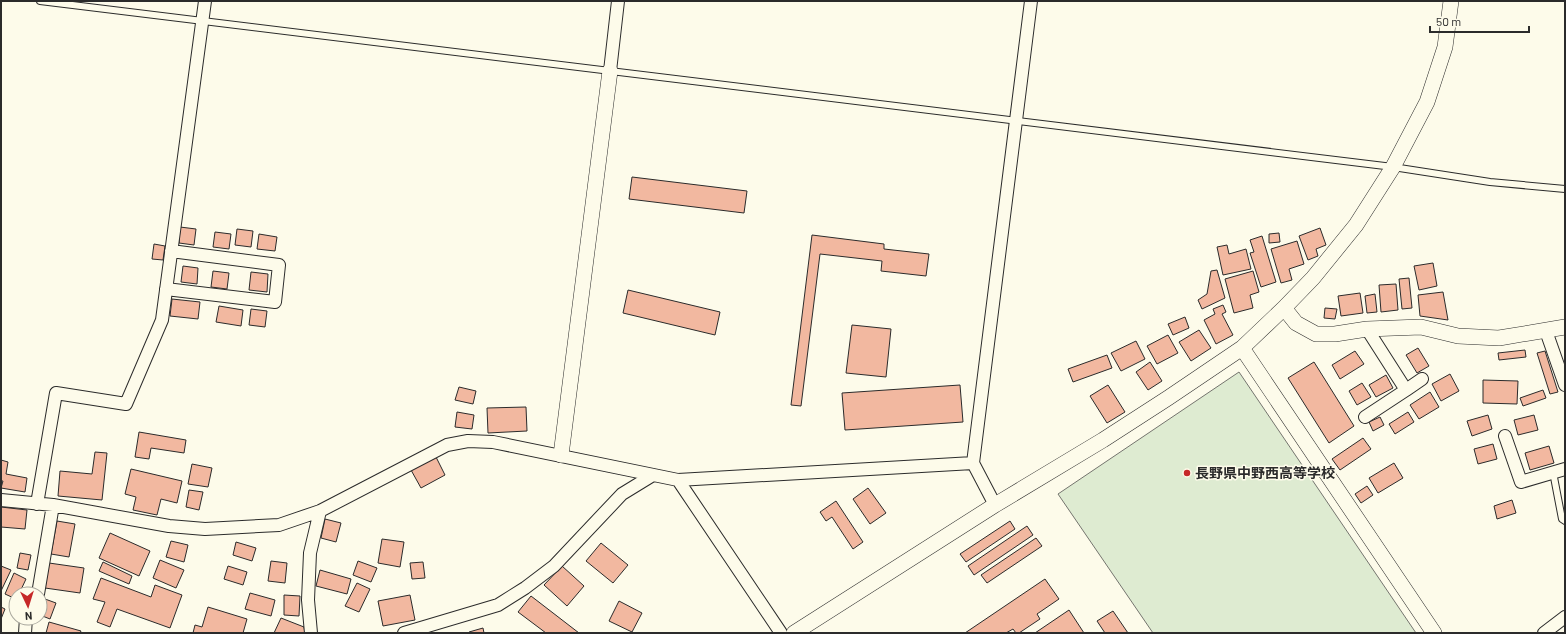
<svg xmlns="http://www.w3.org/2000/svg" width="1566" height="634" font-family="Barlow,'Noto Sans JP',sans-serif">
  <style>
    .green { fill: #deebd1; stroke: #74746e }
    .building { fill: #f2b8a0; stroke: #2b2b2b }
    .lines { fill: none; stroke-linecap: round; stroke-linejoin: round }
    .service-casing { stroke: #2b2b2b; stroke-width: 8 }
    .minor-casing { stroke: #2b2b2b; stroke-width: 14 }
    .tertiary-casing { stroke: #2b2b2b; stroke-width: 16 }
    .service { stroke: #fdfbea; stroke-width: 6 }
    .minor { stroke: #fdfbea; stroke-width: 12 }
    .tertiary { stroke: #fdfbea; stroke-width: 15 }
    .poi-dot { fill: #c62828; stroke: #fdfbea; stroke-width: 1.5 }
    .labels { text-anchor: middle; stroke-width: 3; stroke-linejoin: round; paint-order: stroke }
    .poi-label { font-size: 14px; font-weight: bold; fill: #2b2b2b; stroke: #fdfbea; text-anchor: start }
  </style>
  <rect width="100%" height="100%" fill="#fdfbea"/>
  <path class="green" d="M1239,372L1416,633H1153L1058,494Z"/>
  <path class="building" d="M632,177L747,191L744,213L629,199Z
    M180,227L196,229L194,245L179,243Z
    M1320,228L1326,245L1316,249L1318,256L1308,260L1299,236Z
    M237,229L253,231L251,247L235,245Z
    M215,232L231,234L229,249L213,247Z
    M1279,233L1280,242L1269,243V234Z
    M259,234L277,237L275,251L257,249Z
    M812,235L884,244V249L929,254L926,276L881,271L882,261L820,254L801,406L791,405Z
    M1262,236L1276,282L1261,287L1250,253L1254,252L1250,240Z
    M1297,241L1304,264L1289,269L1292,280L1281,283L1271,249Z
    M154,244L165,246L163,260L152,259Z
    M1227,245L1229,254L1246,249L1251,269L1223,275L1217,247Z
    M1433,263L1437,286L1419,290L1414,266Z
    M183,266L198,268L197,284L181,282Z
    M1217,270L1225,298L1202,309L1198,300L1207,294L1211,271Z
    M213,271L229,273L227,289L211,287Z
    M1253,271L1259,292L1250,295L1253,308L1234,313L1225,279Z
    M251,272L268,274L267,292L249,290Z
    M1409,278L1412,308L1402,309L1399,279Z
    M1396,284L1398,310L1381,312L1379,285Z
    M628,290L720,312L715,335L623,313Z
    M1443,292L1448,320L1420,316L1418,295Z
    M1360,293L1363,313L1341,316L1338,296Z
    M1375,294L1377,312L1367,313L1365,296Z
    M172,299L200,302L198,319L170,316Z
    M1223,305L1226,312L1222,314L1233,335L1216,344L1204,320L1215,314L1213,309Z
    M219,306L243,310L241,326L216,322Z
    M1325,308L1337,309L1335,319L1324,318Z
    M251,309L267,311L265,327L249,325Z
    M1185,317L1189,328L1173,335L1168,324Z
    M852,325L891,329L886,377L846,373Z
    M1199,330L1211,348L1191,361L1179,342Z
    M1168,335L1178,353L1157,364L1147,346Z
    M1136,341L1145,359L1121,371L1111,353Z
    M1418,348L1429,366L1417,373L1406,355Z
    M1525,350L1526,357L1499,360L1498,353Z
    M1355,351L1364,364L1340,379L1332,365Z
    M1545,351L1558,392L1550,394L1537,353Z
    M1107,355L1112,368L1073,382L1068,369Z
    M1150,362L1162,381L1148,390L1136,372Z
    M1314,362L1354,426L1329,443L1288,378Z
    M1450,374L1459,391L1441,401L1432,384Z
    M1386,375L1393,388L1376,397L1369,385Z
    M1483,380L1518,381L1517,404L1483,403Z
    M1362,383L1371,397L1357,405L1349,391Z
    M960,385L963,422L845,430L842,393Z
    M1108,385L1125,412L1107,423L1090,396Z
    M459,387L476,391L473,404L455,400Z
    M1543,390L1546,398L1523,406L1520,398Z
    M1430,392L1439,407L1419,419L1410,405Z
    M526,407L527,431L488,433L487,408Z
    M457,412L474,415L472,429L455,427Z
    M1408,412L1414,422L1395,434L1389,424Z
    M1488,415L1492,429L1472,436L1467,421Z
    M1534,415L1538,430L1518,435L1514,420Z
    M1380,417L1384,425L1373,431L1369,422Z
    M139,432L186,440L184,453L151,448L149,459L135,457Z
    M1363,438L1371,449L1340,470L1332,459Z
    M1493,444L1497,459L1478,464L1474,449Z
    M1549,446L1554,463L1530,470L1525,453Z
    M95,452L107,453L102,500L58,496L60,471L92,474Z
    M436,457L445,475L421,488L411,470Z
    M1,460L8,462L6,474L27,478L25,492L1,488L3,481H1Z
    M1394,463L1403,478L1378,493L1369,478Z
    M192,464L212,468L208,487L188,484Z
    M131,469L182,481L177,503L161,499L157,515L133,510L136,497L125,494Z
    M1367,486L1373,495L1361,503L1355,494Z
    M868,488L886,513L870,524L853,499Z
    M189,490L203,492L199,510L186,507Z
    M1512,500L1516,513L1497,519L1494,506Z
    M836,501L863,542L853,549L832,517L826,521L820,512Z
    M1,507L27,510L25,529L1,527Z
    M325,519L341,523L336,542L321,538Z
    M57,521L75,524L69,557L51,554Z
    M1010,521L1015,529L966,562L960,554Z
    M1027,526L1033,535L974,575L968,566Z
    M110,533L150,551L139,576L99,558Z
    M1036,538L1042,546L987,583L981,575Z
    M382,539L404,542L400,567L378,563Z
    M171,541L188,545L184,562L166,557Z
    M236,542L256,548L252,561L233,555Z
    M601,543L628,565L613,583L586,561Z
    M20,553L31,555L28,570L17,568Z
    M160,560L184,570L176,588L153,578Z
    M271,561L287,563L285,583L268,581Z
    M358,561L377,568L371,582L353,575Z
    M103,562L132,576L129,584L99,571Z
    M423,562L425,578L412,579L410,563Z
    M49,563L84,568L80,593L45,588Z
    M1,566L11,570L1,591Z
    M228,566L247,572L243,585L224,579Z
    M562,566L584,586L567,606L544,585Z
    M320,570L351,579L347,594L316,586Z
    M14,573L26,579L19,594H16V599L5,594Z
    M101,578L151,597L155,585L182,595L170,628L117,609L110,627L97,622L105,602L93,599Z
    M1045,579L1059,599L1037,614L1040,619L1019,633H1016L1013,629L1006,633H965Z
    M357,583L370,589L359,612L345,606Z
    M250,593L275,600L271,616L245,609Z
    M284,595L300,596L299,616L284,615Z
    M410,595L415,620L383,626L378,601Z
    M531,596L579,633H546L518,612Z
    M45,599L56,603L50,619L40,615V611Z
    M619,601L642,613L632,632L609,621Z
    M1,607L5,609L1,619Z
    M208,607L247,619L243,633H193L195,625L202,627Z
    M1069,610L1084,633H1035Z
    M1113,611L1128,633H1105L1097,621Z
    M281,618L304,627L305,633H274Z
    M49,622L81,631L80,633H46Z
    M483,628L484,633H469V632Z"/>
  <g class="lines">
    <defs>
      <path id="service" d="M40,1L1393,167L1490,182L1565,189
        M1553,472L1562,519L1565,521"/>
      <path id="minor" d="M610,71L618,1
        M166,289L275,302L279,265L171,251
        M1546,331L1565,385
        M1406,390L1422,379
        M1365,417L1406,390L1367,329
        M1505,436L1521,482L1565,469
        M973,463L1031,1
        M678,480L781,633
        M1,500L53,505L169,526L205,529L279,525L320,511L447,445L468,441L493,442L678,480L973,463L995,505
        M37,504L56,393L126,404L162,320L205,1
        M38,594L53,505
        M25,633L26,618
        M311,633L308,600L310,553L320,511
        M404,633L498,605L525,588L554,566L622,494L653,475
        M1544,633L1565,617"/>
      <path id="tertiary" d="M1284,308L1296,323L1316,334H1335L1367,329L1421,327L1458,336L1499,338L1565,327
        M1242,348L1434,633
        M561,455L610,71
        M794,633L995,505L1103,440L1168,398L1242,348L1284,308L1313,278L1356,225L1393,167L1427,102L1445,47L1451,1"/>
    </defs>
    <use href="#service" class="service-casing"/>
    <use href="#minor" class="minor-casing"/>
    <use href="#tertiary" class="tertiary-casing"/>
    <use href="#service" class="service"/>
    <use href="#minor" class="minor"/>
    <use href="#tertiary" class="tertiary"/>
  </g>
  <circle class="poi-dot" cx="1187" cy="473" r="4"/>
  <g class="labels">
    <g class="poi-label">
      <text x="1195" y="478">長野県中野西高等学校</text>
    </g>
  </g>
  <rect width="1566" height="634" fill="none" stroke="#2b2b2b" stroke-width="4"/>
  <g transform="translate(28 606) rotate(176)"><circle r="19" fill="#fdfbea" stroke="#a9a89e"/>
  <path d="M0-3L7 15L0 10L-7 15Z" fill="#c62828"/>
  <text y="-6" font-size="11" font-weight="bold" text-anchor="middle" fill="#2b2b2b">N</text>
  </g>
  <path d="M1430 26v6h99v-6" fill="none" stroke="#2b2b2b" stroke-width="2"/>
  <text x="1436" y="26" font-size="12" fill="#2b2b2b" stroke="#fdfbea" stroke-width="3" paint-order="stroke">50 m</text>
</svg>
